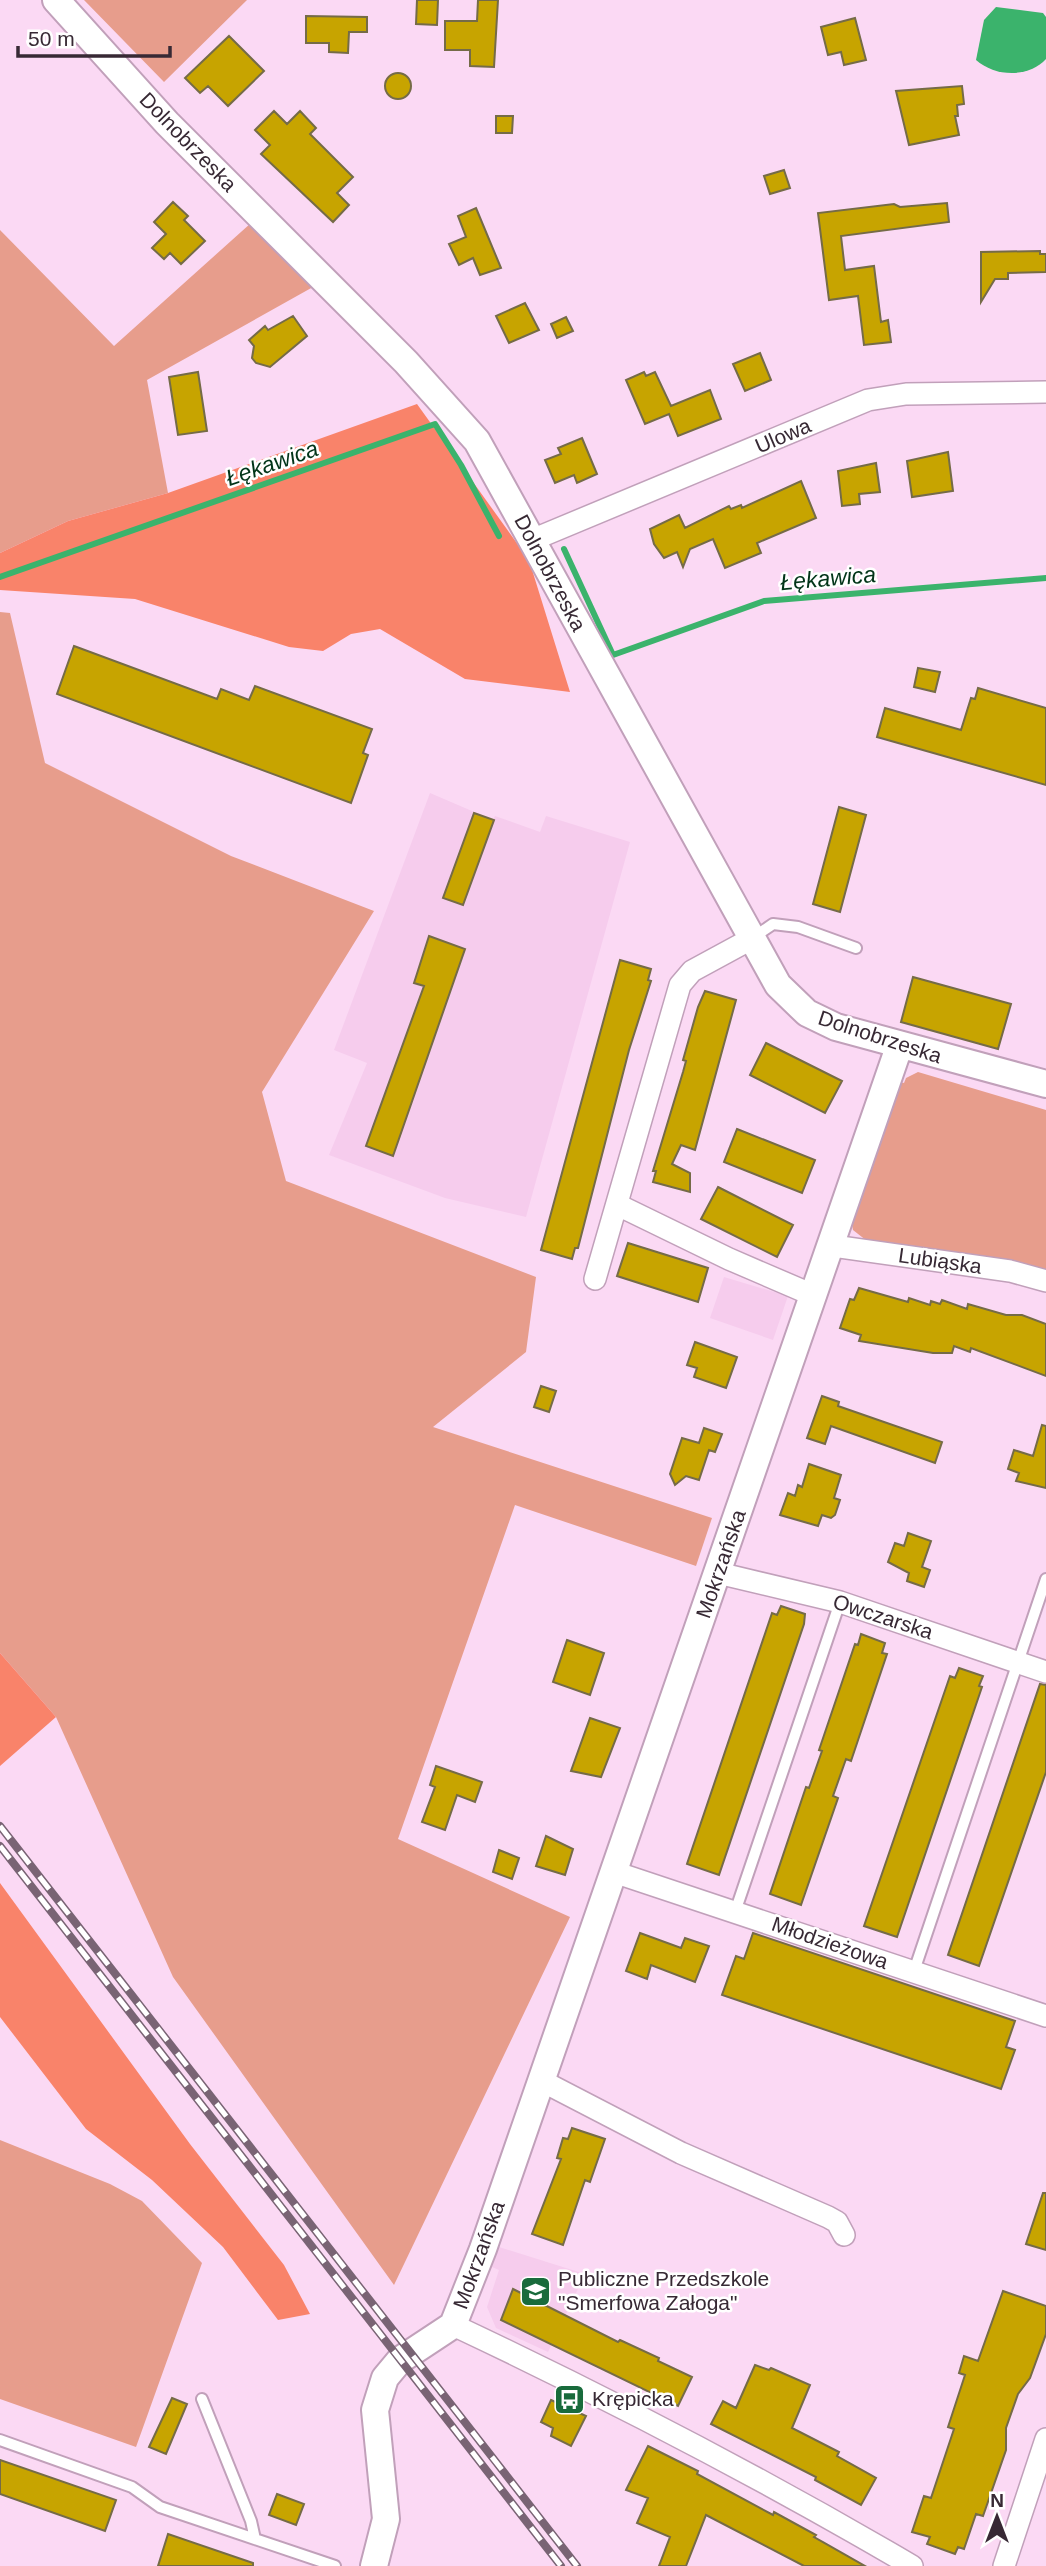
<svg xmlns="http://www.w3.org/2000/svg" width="1046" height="2566" font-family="Arial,sans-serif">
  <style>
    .built { fill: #f6cced }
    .green { fill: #e79d8c }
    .forest { fill: #f9836a }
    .water { fill: #3bb36c }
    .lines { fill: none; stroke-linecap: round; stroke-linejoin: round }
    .stream { stroke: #3bb36c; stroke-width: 6 }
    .building { fill: #c7a400; stroke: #756b47; stroke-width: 2 }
    .service-casing { stroke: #c1a0ba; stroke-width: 14 }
    .minor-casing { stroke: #c1a0ba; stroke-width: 24 }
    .tertiary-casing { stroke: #c1a0ba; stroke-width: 30 }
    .service { stroke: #fff; stroke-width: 10 }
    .minor { stroke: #fff; stroke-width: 21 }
    .tertiary { stroke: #fff; stroke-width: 26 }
    .rail-casing { stroke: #796474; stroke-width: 8 }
    .rail { stroke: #fff; stroke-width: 5; stroke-dasharray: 16; stroke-linecap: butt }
    .labels { text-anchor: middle; stroke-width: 5; stroke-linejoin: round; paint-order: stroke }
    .street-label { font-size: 21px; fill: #372934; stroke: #fff }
    .poi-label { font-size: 21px; fill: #372934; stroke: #fff; text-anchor: start }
    .water-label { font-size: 23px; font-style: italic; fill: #023519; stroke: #fff }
  </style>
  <rect width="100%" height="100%" fill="#fbd9f4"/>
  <path class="built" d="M430,793L493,820L495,816L540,832L546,816L630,842L526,1217L445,1198L329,1155L367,1063L334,1050Z
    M724,1277L788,1296L773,1340L710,1318Z
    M499,2247L585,2274L548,2352L496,2328L487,2307L499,2270L492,2267Z"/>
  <path class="green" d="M84,0H247L164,82Z
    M251,223L313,287L147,380L168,493L68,521L0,553V230L114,346Z
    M0,612L10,613L45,763L231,856L374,911L262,1092L286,1181L536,1277L526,1352L433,1427L712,1518L696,1566L515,1505L398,1839L570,1917L394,2285L173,1977L56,1717L0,1653Z
    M918,1072L1046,1110V1271L867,1241L853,1230L851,1220L895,1081L904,1083L906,1078Z
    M0,2140L110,2184L142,2201L202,2263L136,2447L0,2399Z"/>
  <path class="forest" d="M417,404L529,560L570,692L465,679L380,629L351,634L323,651L289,647L135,599L0,590V553L68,521L168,493Z
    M0,1653L56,1717L0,1766Z
    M0,1883L190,2144L284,2265L310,2314L278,2320L223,2247L152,2180L86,2129L0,2017Z"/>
  <path class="water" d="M996,7L1043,13L1046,17V59C1029,78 995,77 976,60L984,20Z"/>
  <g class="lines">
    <path class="stream" d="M564,549L613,655L764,601L1046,578
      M0,577L435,424L461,465L499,536"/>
  </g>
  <path class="building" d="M417,0H438L437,25L416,24Z
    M478,0H498L494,67L470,66V50H445V21H477Z
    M306,16L367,17V32H349L348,53L329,52V43H306Z
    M855,18L866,60L844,65L841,52L828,55L821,27Z
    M229,36L264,71L228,106L208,86L200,93L185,78Z
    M385 86a13 13 0 1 1 26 0a13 13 0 1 1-26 0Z
    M962,86L964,104L957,105L958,116H955L959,135L909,145L896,91Z
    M274,111L287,124L300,111L316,128L310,134L353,177L337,193L349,205L333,222L261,154L270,145L255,130Z
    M496,116H513L512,133H496Z
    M784,170L790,188L770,194L764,176Z
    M173,202L188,216L184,220L205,241L181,264L170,253L164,259L152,248L166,234L154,222Z
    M947,203L949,222L841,236L845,270L874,266L881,322L888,320L891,342L864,345L858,296L829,300L818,213L894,204L900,207Z
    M476,208L501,268L480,275L473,258L459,265L449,244L466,237L458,216Z
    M1040,251V254H1046V272L1008,273V279H995L981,302V252Z
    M525,303L539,330L509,343L496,316Z
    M293,316L307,336L270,367L256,363L252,358L254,346L249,340L265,326L268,330Z
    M566,317L573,331L557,338L551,324Z
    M760,353L771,380L745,391L733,364Z
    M198,372L207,431L178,435L169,377Z
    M644,372L646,376L655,372L671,406L710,390L721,419L678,436L669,414L645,424L626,380Z
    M582,438L597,474L577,483L574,475L555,483L545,460L561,454L558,448Z
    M948,452L953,491L912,497L907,461Z
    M876,463L880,492L859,494L860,504L842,506L838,471Z
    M801,481L816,518L757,543L761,553L725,568L713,539L690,549L683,567L677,552L664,558L654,544L650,529L679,515L685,528L729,506L731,509L741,505L742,508Z
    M74,646L217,699L221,689L249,700L255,686L372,729L363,753L368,755L351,803L57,694Z
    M918,668L940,672L935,692L914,687Z
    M978,688L1046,708V785L877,737L885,708L961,730L971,698L975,699Z
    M839,807L866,815L840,912L813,904Z
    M474,813L494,820L463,905L443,898Z
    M429,936L465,949L393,1156L366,1146L424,986L414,983Z
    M620,960L651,969L648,980L651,981L629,1050L578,1248H575L572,1259L541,1250Z
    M913,977L1011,1004L998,1049L901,1022Z
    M705,991L736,1000L695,1150L681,1145L672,1164L690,1173V1192L653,1182L656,1171H653L683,1072L686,1061L683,1060L698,1007Z
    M766,1043L842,1081L825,1113L750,1075Z
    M737,1129L815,1160L802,1193L724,1162Z
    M718,1187L793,1225L777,1257L701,1219Z
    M628,1243L708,1268L698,1302L617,1276Z
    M859,1288L908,1302L909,1298L930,1305L931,1301L940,1304L942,1300L967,1309L968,1304L1006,1315H1022L1046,1324V1376L971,1348L970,1352L954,1346L952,1353H933L859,1341L861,1335L840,1328L850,1299L854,1300Z
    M695,1342L737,1357L726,1388L694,1377L697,1368L687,1365Z
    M541,1386L556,1391L549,1412L534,1407Z
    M822,1396L839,1402L838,1406L942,1442L935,1463L831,1426L825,1444L807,1438Z
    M1042,1425L1046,1426V1488L1016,1481L1019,1473L1008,1469L1014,1450L1033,1456Z
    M704,1428L722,1434L715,1452L709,1450L699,1480L686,1476L675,1485L670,1474L682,1438L699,1443Z
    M809,1464L841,1475L834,1498L840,1500L835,1515L831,1518L822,1515L818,1526L780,1515L788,1493L795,1496L798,1485L802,1487Z
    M908,1533L931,1541L922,1567L930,1570L924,1587L907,1581L909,1573L888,1562L895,1543L904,1546Z
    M781,1606L805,1614L804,1624L719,1875L687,1864L772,1613L777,1615Z
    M861,1634L885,1643L882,1653L887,1654L851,1761L846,1759L833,1796L838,1798L801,1905L770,1894L806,1787L809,1788L822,1751L819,1750L855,1644L858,1645Z
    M567,1640L604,1653L590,1695L553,1682Z
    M959,1668L983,1676L979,1686L982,1687L897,1937L864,1926L950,1676L955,1678Z
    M1040,1684L1046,1685V1772L979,1966L948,1955Z
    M590,1718L620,1728L601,1777L571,1771Z
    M436,1766L482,1782L475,1802L457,1795L445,1830L422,1822L435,1787L430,1785Z
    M546,1836L573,1849L565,1875L536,1866Z
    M499,1850L519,1858L512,1879L493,1872Z
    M640,1933L681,1948L685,1938L709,1946L695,1982L651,1965L647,1979L626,1971Z
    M753,1933L1015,2021L1006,2047L1015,2050L1001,2089L722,1995L736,1956L744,1959Z
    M572,2128L605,2139L590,2182L585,2180L563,2245L532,2234L561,2159L557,2158L563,2138L568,2139Z
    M1043,2193H1046V2250L1026,2244Z
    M513,2289L618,2342L620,2340L659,2358L658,2361L692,2377L678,2406L501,2320Z
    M1003,2291L1046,2306V2334L1030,2378L1018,2394L1006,2428V2450L983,2516L976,2514L964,2549L958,2547L955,2554L927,2544L930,2537L912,2532L924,2496L931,2498L954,2429L948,2427L965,2375L959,2373L964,2356L978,2361Z
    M755,2365L769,2370L771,2368L810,2385L792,2428L839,2452L837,2456L876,2478L861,2505L815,2480L816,2477L711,2424L723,2401L736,2408Z
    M172,2398L187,2404L166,2454L149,2447Z
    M551,2400L586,2416L571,2446L551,2436L553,2428L541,2422Z
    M648,2446L698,2471L697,2474L773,2515L774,2512L816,2535L814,2537L865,2566H804L706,2515L686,2566H659L670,2537L637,2523L648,2498L626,2490Z
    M0,2460L116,2500L105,2531L0,2494Z
    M277,2494L304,2504L296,2525L269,2515Z
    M168,2534L253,2563V2566H158Z"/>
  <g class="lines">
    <defs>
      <path id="service" d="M751,939L773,924L798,927L856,948
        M735,1912L840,1602
        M914,1971L1046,1579
        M202,2399L251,2521L255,2539
        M0,2440L132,2487L160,2507L335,2566"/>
      <path id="minor" d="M532,540L868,400L906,394L1046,392
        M618,1205L729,1259L815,1296
        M833,1246L1010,1271L1046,1281
        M595,1279L680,985L692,971L751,939
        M718,1573L840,1602L1046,1672
        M614,1872L1046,2016
        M542,2081L681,2153L828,2217L837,2222L844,2235
        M453,2325C610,2399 762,2478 912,2566
        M1004,2566L1046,2439"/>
      <path id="tertiary" d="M56,0L167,123L406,362L477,441L778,985L807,1013L836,1027L1046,1084
        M374,2566L386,2519L375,2410L385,2378L400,2360L453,2325L483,2249L899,1047"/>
    </defs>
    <use href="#service" class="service-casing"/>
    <use href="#minor" class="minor-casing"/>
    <use href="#tertiary" class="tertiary-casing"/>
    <use href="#service" class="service"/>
    <use href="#minor" class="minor"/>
    <use href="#tertiary" class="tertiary"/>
    <defs>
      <path id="rail" d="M0,1826L577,2566
        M0,1846L561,2566"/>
    </defs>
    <use href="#rail" class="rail-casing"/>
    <use href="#rail" class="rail"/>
  </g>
  <defs>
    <symbol id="school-square" viewBox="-11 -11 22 22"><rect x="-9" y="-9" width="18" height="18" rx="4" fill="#196b3c" stroke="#fff"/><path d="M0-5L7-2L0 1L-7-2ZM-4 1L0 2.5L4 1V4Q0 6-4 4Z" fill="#fff"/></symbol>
    <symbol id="bus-square" viewBox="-11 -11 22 22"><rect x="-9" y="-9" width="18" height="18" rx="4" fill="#196b3c" stroke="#fff"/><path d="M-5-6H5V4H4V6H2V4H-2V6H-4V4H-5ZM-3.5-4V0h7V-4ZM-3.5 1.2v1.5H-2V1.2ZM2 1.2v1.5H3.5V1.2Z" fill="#fff"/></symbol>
  </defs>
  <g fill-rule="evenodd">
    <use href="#school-square" x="518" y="2274" width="35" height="35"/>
    <use href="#bus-square" x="552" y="2382" width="35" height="35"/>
  </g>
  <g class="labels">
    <g class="street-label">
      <text transform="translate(188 142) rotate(46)" y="7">Dolnobrzeska</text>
      <text transform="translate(783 436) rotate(-23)" y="7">Ulowa</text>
      <text transform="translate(550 573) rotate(62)" y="7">Dolnobrzeska</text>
      <text transform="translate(880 1037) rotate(18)" y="7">Dolnobrzeska</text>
      <text transform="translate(940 1261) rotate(8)" y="7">Lubiąska</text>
      <text transform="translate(721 1564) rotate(-71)" y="7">Mokrzańska</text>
      <text transform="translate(883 1617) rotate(18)" y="7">Owczarska</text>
      <text transform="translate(830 1943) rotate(19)" y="7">Młodzieżowa</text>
      <text transform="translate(479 2255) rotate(-70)" y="7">Mokrzańska</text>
    </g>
    <g class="poi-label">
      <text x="558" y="2286">Publiczne Przedszkole<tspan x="558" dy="24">"Smerfowa Załoga"</tspan></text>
      <text x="592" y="2406">Krępicka</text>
    </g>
    <g class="water-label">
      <text transform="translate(272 463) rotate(-19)" y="8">Łękawica</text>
      <text transform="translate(828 578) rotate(-5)" y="8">Łękawica</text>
    </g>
  </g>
  <g transform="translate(997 2517)" stroke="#ffffff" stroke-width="5" paint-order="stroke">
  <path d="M0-5L12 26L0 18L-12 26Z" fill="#372934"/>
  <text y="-10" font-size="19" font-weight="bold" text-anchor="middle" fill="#372934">N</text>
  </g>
  <path d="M18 46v10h152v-10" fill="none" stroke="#372934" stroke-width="3.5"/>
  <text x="28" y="46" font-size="21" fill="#372934" stroke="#ffffff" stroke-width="5" paint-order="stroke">50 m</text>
</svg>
